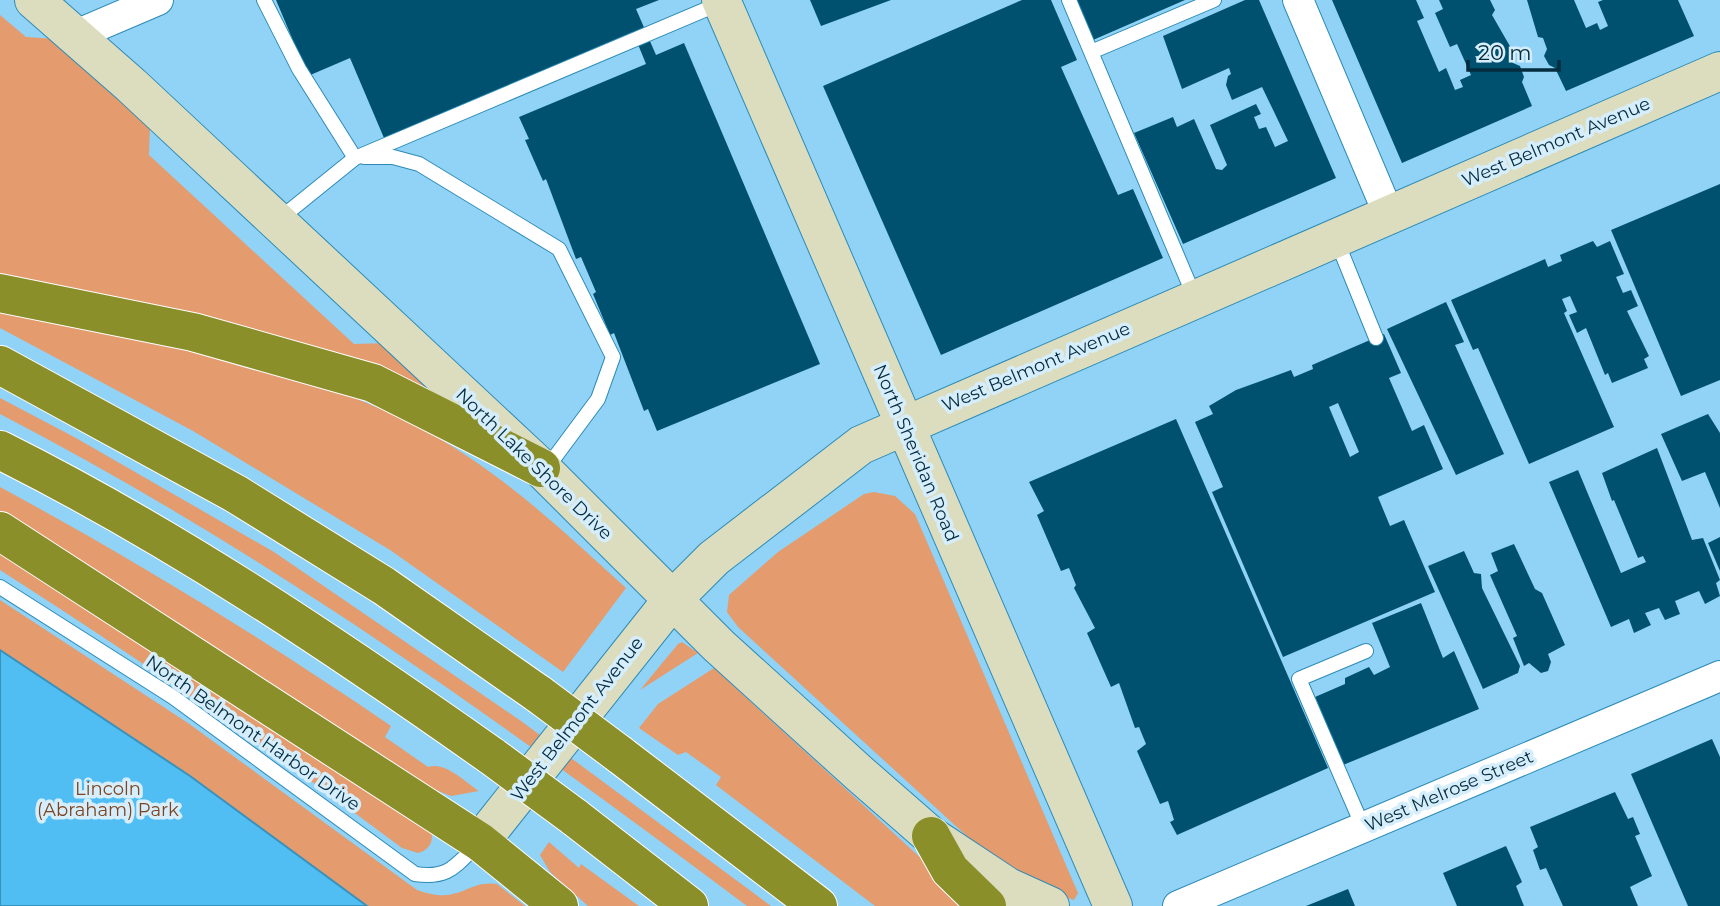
<svg xmlns="http://www.w3.org/2000/svg" width="1720" height="906" font-family="Montserrat,sans-serif">
  <style>
    .green { fill: #e49b6e }
    .water { fill: #50bef2; stroke: #3992bc; stroke-width: 2 }
    .building { fill: #005170; fill-rule: evenodd }
    .lines { fill: none; stroke-linecap: round; stroke-linejoin: round }
    .lane-casing { stroke: #2e8bb5; stroke-width: 16 }
    .street-casing { stroke: #2e8bb5; stroke-width: 32 }
    .secondary-casing { stroke: #2e8bb5; stroke-width: 40 }
    .highway-casing { stroke: #fff; stroke-width: 40 }
    .lane { stroke: #fff; stroke-width: 14 }
    .street { stroke: #fff; stroke-width: 30 }
    .secondary { stroke: #dcddbf; stroke-width: 38 }
    .highway { stroke: #8a8f2a; stroke-width: 38 }
    .highway-bridge-casing { stroke: #fff; stroke-width: 40; stroke-linecap: butt }
    .highway-bridge { stroke: #8a8f2a; stroke-width: 38 }
    .labels { text-anchor: middle; stroke-width: 7; stroke-linejoin: round; paint-order: stroke }
    .street-label { font-size: 18px; fill: #042c3e; stroke: #d6eefc }
    .park-label { font-size: 18px; fill: #7d451f; stroke: #d6eefc }
  </style>
  <rect width="100%" height="100%" fill="#90d3f7"/>
  <path class="green" d="M0,15L26,37L58,39L150,123L149,155L354,344L388,343L437,397L76,290L0,274Z
    M0,308C139,339 295,361 422,429C499,470 562,530 626,588L563,672L390,550L193,431L0,328Z
    M0,398L76,438L274,552L521,721L771,906H747C505,725 270,554 0,414Z
    M0,487C135,560 264,639 391,726L385,737L428,767C445,761 464,781 479,791L451,796L415,782L0,511Z
    M874,492L895,496L915,514L1078,893L1074,900L1040,888L993,860L738,627L727,612L729,595L778,552L864,494Z
    M0,549L430,829C435,840 430,850 418,853L402,848C271,750 138,658 0,570Z
    M0,600L188,723L417,890C461,906 465,880 497,884L525,906H0Z
    M682,642L698,653L640,690L678,644Z
    M714,668L973,906H875L716,785L721,777L686,752L678,755L639,728L658,704Z
    M549,842L579,868L581,864L639,906H588L550,872L540,855Z"/>
  <path class="water" d="M0,650L190,776L367,906H0Z"/>
  <path class="building" d="M276,0H659L636,9L656,55L684,43L820,364L657,431L648,409L644,411L614,333L610,335L593,294L596,292L581,257L576,259L546,179L543,181L525,140L529,139L519,117L646,64L633,32L384,138L350,58L308,76Z
    M810,0H891L821,26Z
    M1022,0H1051L1077,60L1061,67L1118,195L1133,189L1163,258L941,355L823,86Z
    M1076,0H1185L1093,40Z
    M1245,0H1259L1336,178L1183,244L1134,133L1173,117L1177,127L1194,119L1216,169L1222,170L1227,165L1210,125L1256,104L1261,114L1254,117L1259,129L1266,127L1275,147L1288,141L1262,87L1232,100L1226,85L1228,76L1231,74L1229,68L1182,89L1163,36Z
    M1332,0H1416L1424,18L1417,21L1439,72L1446,68L1455,90L1463,87L1460,80L1471,75L1457,44L1450,47L1435,13L1443,9L1439,0H1490L1495,10L1492,15L1511,48L1509,56L1513,63L1520,66L1524,77L1522,82L1532,106L1402,163Z
    M1527,0H1574L1586,28L1597,23L1600,30L1608,26L1598,2L1603,0H1678L1694,36L1566,91L1555,68L1549,65L1544,56L1547,49L1543,38L1538,37Z
    M1720,184V380L1681,396L1611,230Z
    M1593,241L1597,247L1610,241L1624,274L1616,277L1623,293L1631,290L1638,306L1627,311L1649,356L1644,359L1648,368L1612,383L1608,373L1605,375L1586,328L1577,333L1569,315L1577,312L1570,296L1562,299L1567,311L1564,313L1614,427L1529,464L1478,348L1473,350L1451,300L1545,259L1548,267L1562,261L1560,255Z
    M1446,302L1464,342L1455,345L1504,454L1456,475L1387,329Z
    M1384,334L1401,373L1389,378L1412,431L1424,425L1443,469L1378,497L1390,526L1404,520L1435,592L1283,657L1212,492L1223,487L1195,422L1213,414L1209,406L1236,390L1291,370L1294,377L1313,369L1312,365ZM1338,403L1359,452L1350,457L1329,407Z
    M1708,414L1720,433V508L1705,472L1682,481L1661,434Z
    M1176,419L1328,768L1177,835L1170,822L1174,820L1168,801L1160,804L1137,751L1146,744L1139,727L1135,728L1119,683L1111,687L1087,633L1095,628L1074,588L1076,585L1069,568L1061,571L1037,515L1044,511L1029,482Z
    M1657,448L1692,540L1703,538L1720,580L1716,583L1720,596L1705,604L1699,591L1675,601L1680,614L1665,620L1659,608L1645,613L1651,625L1634,633L1629,619L1611,627L1549,482L1578,470L1621,573L1646,562L1643,556L1638,558L1614,500L1612,501L1602,473Z
    M1720,537V571L1708,543Z
    M1514,544L1535,589L1542,593L1565,645L1548,654L1551,662L1548,671L1541,673L1529,663L1524,666L1513,638L1517,636L1490,575L1498,571L1491,553Z
    M1464,551L1474,573L1481,574L1482,588L1520,666L1518,673L1483,689L1428,566Z
    M1421,603L1443,658L1454,651L1479,709L1343,765L1315,697L1345,684V678L1369,667L1374,675L1390,667L1372,623Z
    M1712,739L1720,757V906H1688L1631,774Z
    M1615,792L1628,819L1633,817L1640,834L1635,836L1652,876L1630,887L1638,906H1563L1546,868L1540,870L1533,850L1538,847L1530,827Z
    M1506,846L1522,882L1516,886L1524,906H1457L1443,873Z
    M1348,889L1355,906H1306Z"/>
  <g class="lines">
    <defs>
      <path id="lane" d="M264,0L299,69L355,158
        M1069,0L1195,298
        M1091,52L1214,0
        M364,157H393L419,164L559,249L613,357L598,399L546,469
        M277,221L355,158L721,3
        M1336,239L1376,338
        M0,587L173,697L415,874C449,879 455,866 479,843
        M1363,827L1299,679L1366,651"/>
      <path id="street" d="M1298,0L1389,215
        M76,35L158,0
        M1178,906L1720,676"/>
      <path id="secondary" d="M34,0L131,85L541,468L719,646L860,774L931,836L1008,887L1050,906
        M721,0L1113,906
        M480,842L672,600L714,558L861,445L1720,71"/>
      <path id="highway" d="M0,293L193,332L373,383L541,468
        M0,365L236,494L384,586L540,695
        M0,450C174,537 334,645 493,757
        M0,531L480,842L559,906
        M619,754L818,906
        M573,816L689,906
        M931,836L950,870L987,906"/>
    </defs>
    <use href="#lane" class="lane-casing"/>
    <use href="#street" class="street-casing"/>
    <use href="#secondary" class="secondary-casing"/>
    <use href="#highway" class="highway-casing"/>
    <use href="#lane" class="lane"/>
    <use href="#street" class="street"/>
    <use href="#secondary" class="secondary"/>
    <use href="#highway" class="highway"/>
    <defs>
      <path id="highway-bridge" d="M540,695L619,754
        M493,757L573,816"/>
    </defs>
    <use href="#highway-bridge" class="highway-bridge-casing"/>
    <use href="#highway-bridge" class="highway-bridge"/>
  </g>
  <g class="labels">
    <g class="street-label">
      <text transform="translate(1556 142) rotate(-23)" y="6">West Belmont Avenue</text>
      <text transform="translate(1036 367) rotate(-23)" y="6">West Belmont Avenue</text>
      <text transform="translate(916 453) rotate(67)" y="6">North Sheridan Road</text>
      <text transform="translate(534 464) rotate(44)" y="6">North Lake Shore Drive</text>
      <text transform="translate(577 719) rotate(-52)" y="6">West Belmont Avenue</text>
      <text transform="translate(253 733) rotate(35)" y="6">North Belmont Harbor Drive</text>
      <text transform="translate(1449 791) rotate(-23)" y="6">West Melrose Street</text>
    </g>
    <g class="park-label">
      <text x="108" y="795">Lincoln<tspan x="108" dy="21">(Abraham) Park</tspan></text>
    </g>
  </g>
  <path d="M1468 60v10h91v-10" fill="none" stroke="#042c3e" stroke-width="3.5"/>
  <text x="1478" y="60" font-size="21" fill="#042c3e" stroke="#d6eefc" stroke-width="5" paint-order="stroke">20 m</text>
</svg>
